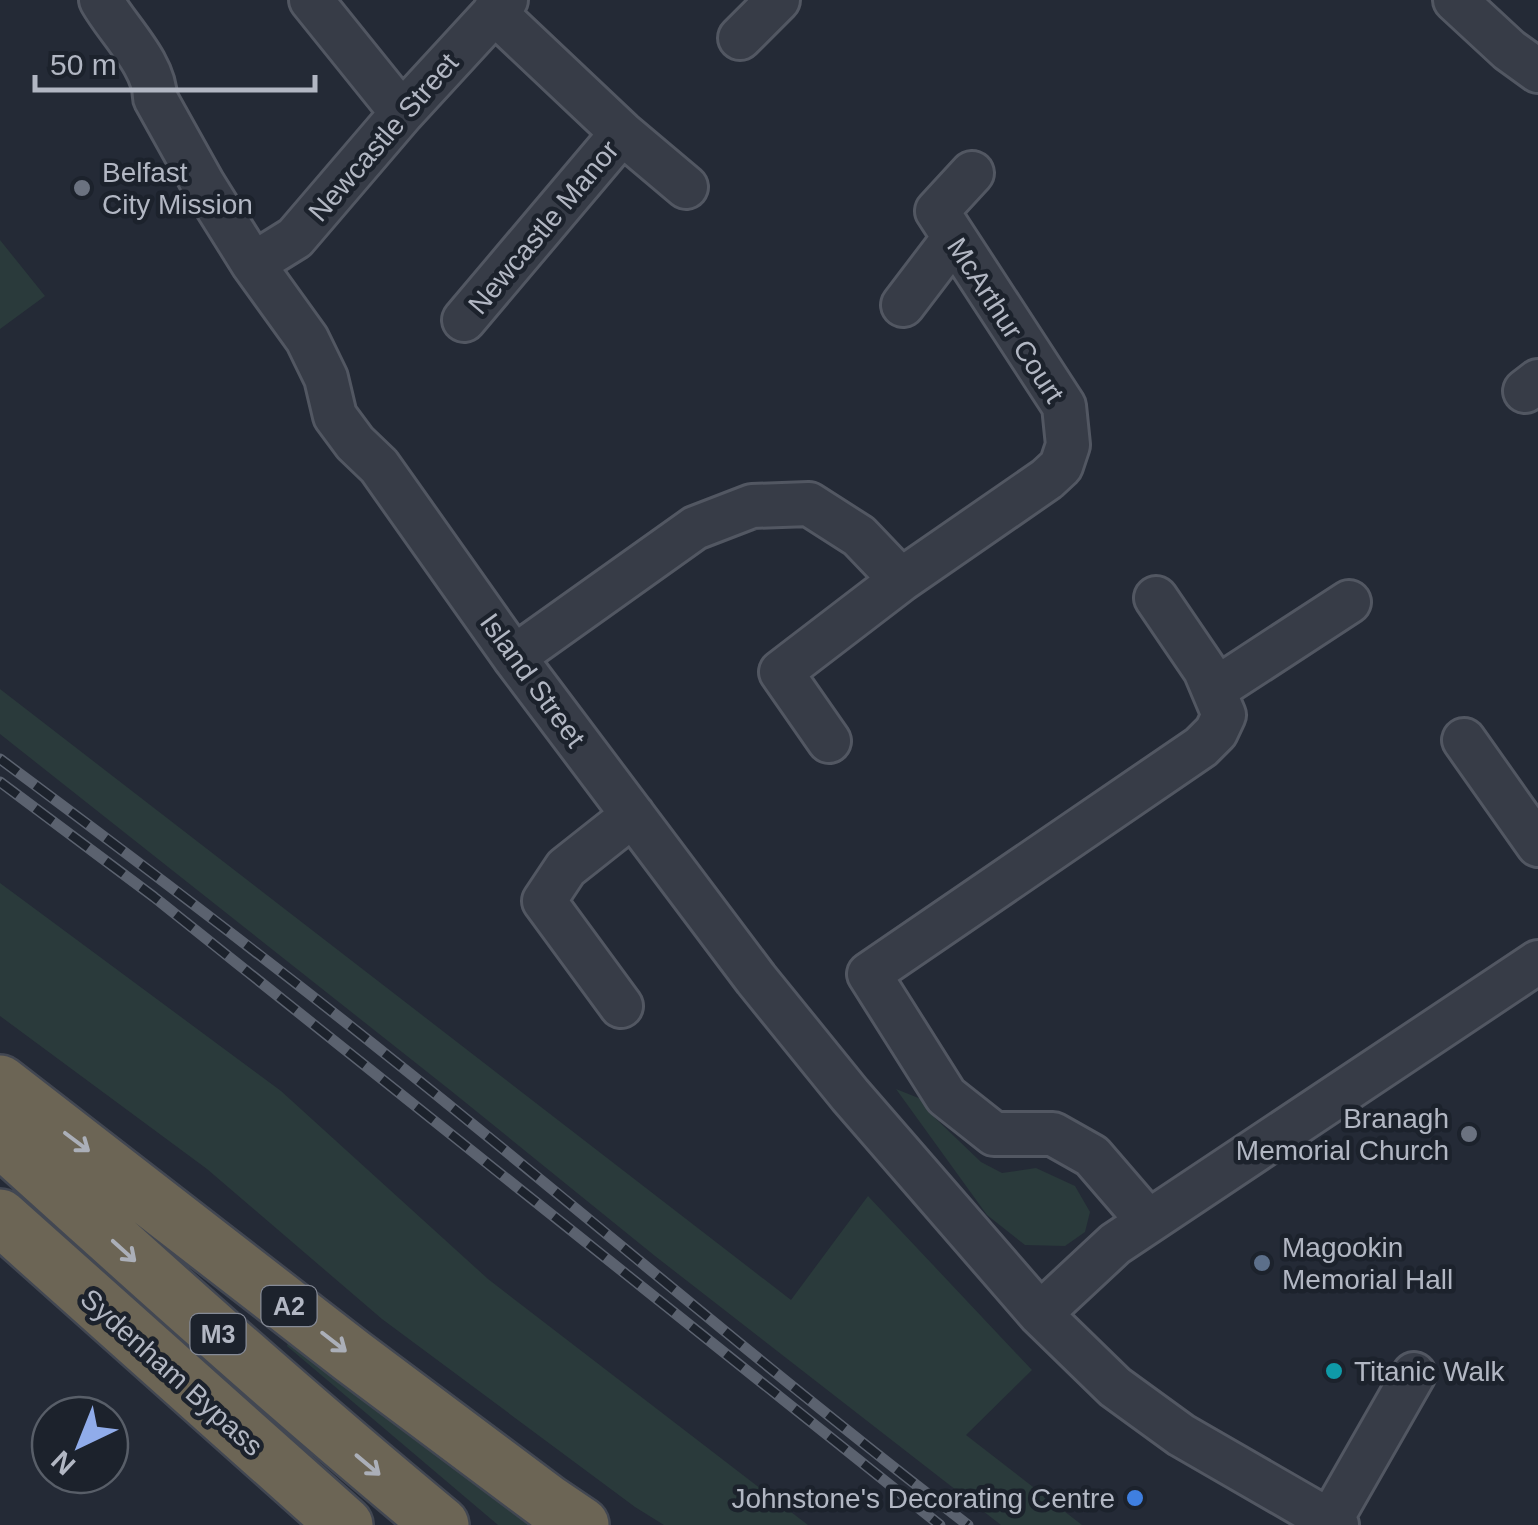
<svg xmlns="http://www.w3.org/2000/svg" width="1538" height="1525" font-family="Helvetica,sans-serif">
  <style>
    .green { fill: #2a3a3b }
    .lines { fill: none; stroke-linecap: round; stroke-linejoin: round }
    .minor-casing { stroke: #525762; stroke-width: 48 }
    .highway-casing { stroke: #424752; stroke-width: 60 }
    .minor { stroke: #373c47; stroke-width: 42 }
    .highway { stroke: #6c6555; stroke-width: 55 }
    .rail-casing { stroke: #5b626f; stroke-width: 11 }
    .rail { stroke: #1c222c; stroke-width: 8; stroke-dasharray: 22; stroke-linecap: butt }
    .oneway { stroke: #abafb8 }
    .worship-dot { fill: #6b7280; stroke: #1c222c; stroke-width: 4 }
    .service-dot { fill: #5c6f8a; stroke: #1c222c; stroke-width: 4 }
    .culture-dot { fill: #0f9aa8; stroke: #1c222c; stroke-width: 4 }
    .shop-dot { fill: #3f7fe0; stroke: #1c222c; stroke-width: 4 }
    .labels { text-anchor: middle; stroke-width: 9; stroke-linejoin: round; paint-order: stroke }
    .shield { fill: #1c222c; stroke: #858a96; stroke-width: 2.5 }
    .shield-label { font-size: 25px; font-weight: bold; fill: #b2b7c3 }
    .street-label { font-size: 28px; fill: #b2b7c3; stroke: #1c222c }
    .poi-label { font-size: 28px; fill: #b2b7c3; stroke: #1c222c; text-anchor: start }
  </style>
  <rect width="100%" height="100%" fill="#242a36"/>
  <path class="green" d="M0,240L45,296L0,329Z
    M0,689L791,1300L868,1196L1032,1370L966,1435L1082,1525H1001L655,1256L450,1090L0,734Z
    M0,883L281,1091L488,1279L808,1525H664L635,1507L382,1319L207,1169L0,1016Z
    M896,1089L921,1099L935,1118L981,1162L1002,1173L1036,1168L1075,1186L1090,1212L1085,1232L1065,1246L1025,1245L987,1215Z
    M290,1337L533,1525H498L287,1346Z"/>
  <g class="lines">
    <defs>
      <path id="minor" d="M101,0C117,29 155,64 155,98L203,184L253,264L307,339L326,378L335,416L355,443L379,466L514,657L756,979L850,1095L1040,1314L1115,1387L1181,1435L1337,1525
        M311,0L402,113
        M1455,0L1509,50L1538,71
        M494,12L622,133L686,187
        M740,38L778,0
        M253,264L295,238L402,113L506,0
        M903,305L954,238
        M464,320L622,133
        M1525,391L1538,381
        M514,657L695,528L752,506L809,504L859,536L901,580
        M1214,690L1349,602
        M1464,740L1538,845
        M829,741L781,672L901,580L1047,479L1061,466L1068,445L1064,406L937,211L972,173
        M621,1006L544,901L566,868L633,815
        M1148,1221L1092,1156L1053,1134H994L946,1096L869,974L1201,747L1216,732L1224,715L1205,670L1156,598
        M1040,1314L1115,1244L1538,962
        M1330,1521L1414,1374"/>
      <path id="highway" d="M0,1083L352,1356L547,1502L581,1525
        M0,1138C145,1269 290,1400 441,1525
        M0,1217L345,1525"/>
    </defs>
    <use href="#minor" class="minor-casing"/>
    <use href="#highway" class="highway-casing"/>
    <use href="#minor" class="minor"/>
    <use href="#highway" class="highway"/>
    <defs>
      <path id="rail" d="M0,759C136,860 271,962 403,1068C592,1219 776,1378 968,1525
        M0,782L154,897L940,1525"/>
    </defs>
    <use href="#rail" class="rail-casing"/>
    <use href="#rail" class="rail"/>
  </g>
  <defs><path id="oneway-shaft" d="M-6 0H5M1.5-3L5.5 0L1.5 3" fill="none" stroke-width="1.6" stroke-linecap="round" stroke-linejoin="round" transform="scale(2.5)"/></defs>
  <g class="oneway">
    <use href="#oneway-shaft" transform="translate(77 1142) rotate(37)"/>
    <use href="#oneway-shaft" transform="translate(124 1251) rotate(42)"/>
    <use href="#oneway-shaft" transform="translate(334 1342) rotate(38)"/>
    <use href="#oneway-shaft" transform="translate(368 1465) rotate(40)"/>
  </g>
  <g class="worship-dot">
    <circle cx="82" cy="188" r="10"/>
    <circle cx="1469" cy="1134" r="10"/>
  </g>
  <circle class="service-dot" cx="1262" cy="1263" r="10"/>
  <circle class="culture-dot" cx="1334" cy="1371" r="10"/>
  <circle class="shop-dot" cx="1135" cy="1498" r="10"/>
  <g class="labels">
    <g class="shield">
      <rect x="261.5" y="1286" width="55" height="40" rx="8"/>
      <rect x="190.5" y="1314" width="55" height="40" rx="8"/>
    </g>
    <g class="shield-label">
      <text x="289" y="1315">A2</text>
      <text x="218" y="1343">M3</text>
    </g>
    <g class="street-label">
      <text transform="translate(383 137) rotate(-49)" y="10">Newcastle Street</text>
      <text transform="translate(543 227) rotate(-50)" y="10">Newcastle Manor</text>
      <text transform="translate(1006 320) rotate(57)" y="10">McArthur Court</text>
      <text transform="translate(533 680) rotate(54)" y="10">Island Street</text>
      <text transform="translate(172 1372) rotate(42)" y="10">Sydenham Bypass</text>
    </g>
    <g class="poi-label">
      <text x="102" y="182">Belfast<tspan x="102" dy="32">City Mission</tspan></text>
      <text x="1449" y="1128" text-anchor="end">Branagh<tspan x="1449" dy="32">Memorial Church</tspan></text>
      <text x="1282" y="1257">Magookin<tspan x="1282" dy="32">Memorial Hall</tspan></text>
      <text x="1354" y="1381">Titanic Walk</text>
      <text x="1115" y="1508" text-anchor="end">Johnstone's Decorating Centre</text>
    </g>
  </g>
  <g transform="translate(80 1445) rotate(223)"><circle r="48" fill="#1c222c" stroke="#585e68" stroke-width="2.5"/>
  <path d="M0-8L18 38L0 25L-18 38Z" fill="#90acea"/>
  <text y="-15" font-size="28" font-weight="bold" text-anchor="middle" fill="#b2b7c3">N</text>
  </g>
  <path d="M35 75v15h280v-15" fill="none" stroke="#b2b7c3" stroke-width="5"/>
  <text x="50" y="75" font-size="30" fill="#b2b7c3" stroke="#1c222c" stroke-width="8" paint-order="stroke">50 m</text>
</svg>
